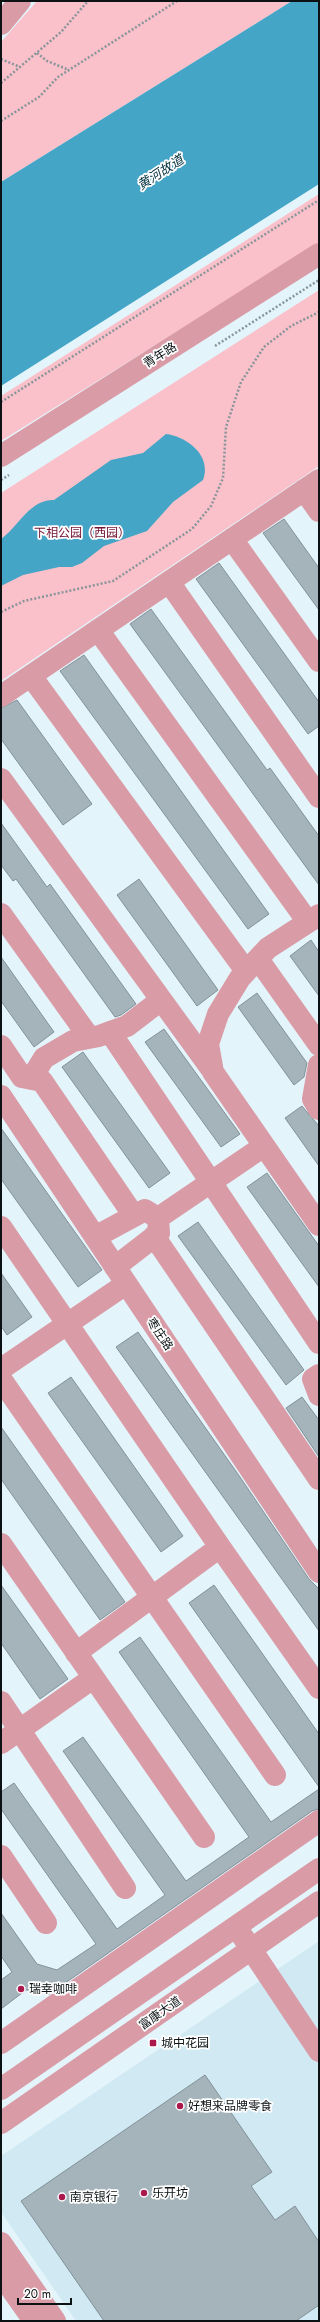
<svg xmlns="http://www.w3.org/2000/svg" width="320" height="2322" font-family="Jost,'Noto Sans SC',sans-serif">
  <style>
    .built { fill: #d0e9f3 }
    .green { fill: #fac1ca }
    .water { fill: #44a5c6 }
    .building { fill: #a4b4ba; stroke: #839299 }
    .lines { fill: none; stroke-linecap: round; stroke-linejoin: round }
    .path { stroke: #89959a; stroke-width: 2.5; stroke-dasharray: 2 2; stroke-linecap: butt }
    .minor { stroke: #d99ca7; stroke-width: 22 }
    .poi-dot { fill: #ab194c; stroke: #fefefe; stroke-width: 1.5 }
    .labels { text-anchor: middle; stroke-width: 3.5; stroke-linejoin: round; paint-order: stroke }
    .street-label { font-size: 12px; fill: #0c1214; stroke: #fefefe }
    .park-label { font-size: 12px; fill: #741232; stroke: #fefefe }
    .poi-label { font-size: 12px; fill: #0c1214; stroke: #fefefe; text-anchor: start }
    .water-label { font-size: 13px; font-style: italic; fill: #063442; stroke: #fefefe }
  </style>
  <rect width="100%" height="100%" fill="#e4f4fb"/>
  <path class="built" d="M319,1941V2049L269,1975Z
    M267,1976L319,2053V2321H76L1,2212V2156Z"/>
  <path class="green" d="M37,1H292L1,182V42Z
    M319,194V243L1,441V396Z
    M319,290V466L1,681V493Z"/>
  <path class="water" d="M292,1H319V184L1,386V182Z
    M166,434C188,437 212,456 203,480L173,502L147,531L104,546L82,563L72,567H59L23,575L1,586V539C18,527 30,499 54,500L111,460L143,453Z"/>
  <path class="building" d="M284,519L319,568V610L263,533Z
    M219,563L319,702V726L308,734L196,579Z
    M151,609L267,770L270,768L319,836V885L130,624Z
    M84,655L269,914L248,929L60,671Z
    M17,700L92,804L63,825L1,739V708Z
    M1,823L47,887L50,884L136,1004L121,1015L115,1017L16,879L13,881L1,865Z
    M139,879L218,990L197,1006L117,895Z
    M311,940L319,952V996L290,956Z
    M1,957L54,1032L34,1047L1,1001Z
    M257,993L307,1063L304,1077L294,1085L238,1007Z
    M164,1029L240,1134L221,1147L145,1042Z
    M83,1052L170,1173L149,1188L62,1067Z
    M302,1106L319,1126V1166L285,1118Z
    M1,1128L102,1270L78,1287L1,1179Z
    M267,1173L319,1246V1287L247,1187Z
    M198,1222L304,1370L286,1385L178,1236Z
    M1,1273L32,1317L7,1335L1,1326Z
    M138,1332L240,1477L309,1579L319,1589V1631L116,1347Z
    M71,1377L183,1536L161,1552L48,1393Z
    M302,1397L319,1420V1457L286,1408Z
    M1,1427L125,1602L100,1620L1,1479Z
    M1,1585L68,1679L40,1699L1,1643Z
    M214,1585L319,1734V1787L189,1603Z
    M140,1637L271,1822L319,1789V1809L312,1811L48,1995L42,1991L26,1990L1,2009V1980L12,1972L1,1956V1913L37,1964L57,1970L96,1944L1,1809V1792L14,1783L117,1929L165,1895L63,1751L83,1737L186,1881L249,1837L119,1652Z
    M205,2075L272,2172L251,2186L275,2220L295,2206L319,2242V2305L296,2321H104L21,2201Z"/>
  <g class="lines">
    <path class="path" d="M37,53L47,61L69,70
      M1,59L20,67
      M1,83L61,32L88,1
      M1,121L39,97L58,77L177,1
      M215,346L319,280
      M1,402L319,200
      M1,480L9,475
      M1,612L24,601L113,581L192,529L211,506L223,478L226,427L241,382L264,347L291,326L319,312"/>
    <path class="minor" d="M1,24L20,1
      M1,456L319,254
      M304,490L319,511
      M232,539L319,661
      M169,582L319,797
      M98,630L308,922
      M31,676L246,971
      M1,696L319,480
      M1,779L210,1067
      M1,914L89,1037
      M319,915L268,948L240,978L218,1014L208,1044L213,1072L319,1225
      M258,959L319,1045
      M110,1032L319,1343
      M1,1046L22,1077L42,1081L134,1216
      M319,1065L313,1099L319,1109
      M31,1079L44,1058L73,1041L99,1036L127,1026L161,1000
      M1,1096L319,1572
      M158,1218L264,1146
      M1,1227L220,1547L319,1688
      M154,1236L319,1479
      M95,1237L145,1210L158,1218L159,1233L115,1267
      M1,1369L126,1284
      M319,1375L313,1379L319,1395
      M1,1379L275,1775
      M1,1544L204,1837
      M76,1653L220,1547
      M1,1702L125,1888
      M1,1743L93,1678
      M1,1856L46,1923
      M243,1937L319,2051
      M1,2043L319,1821
      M1,2089L319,1869
      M1,2123L319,1902
      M1,2243L55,2321
      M1,2274L34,2321"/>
  </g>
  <g class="poi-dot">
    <circle cx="21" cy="1989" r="4"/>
    <rect x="149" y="2039" width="8" height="8" rx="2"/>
    <circle cx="180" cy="2106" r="4"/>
    <circle cx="144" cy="2193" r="4"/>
    <circle cx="62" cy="2197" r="4"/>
  </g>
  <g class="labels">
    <g class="street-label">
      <text transform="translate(160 355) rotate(-32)" y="4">青年路</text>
      <text transform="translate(160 1334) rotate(56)" y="4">枣庄路</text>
      <text transform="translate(160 2013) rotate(-35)" y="4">富康大道</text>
    </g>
    <g class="park-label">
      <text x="82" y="537">下相公园（西园）</text>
    </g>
    <g class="poi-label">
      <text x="29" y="1993">瑞幸咖啡</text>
      <text x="161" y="2047">城中花园</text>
      <text x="188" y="2110">好想来品牌零食</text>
      <text x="152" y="2197">乐开坊</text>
      <text x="70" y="2201">南京银行</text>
    </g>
    <g class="water-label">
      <text transform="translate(160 172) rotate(-33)" y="5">黄河故道</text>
    </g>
  </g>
  <rect width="320" height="2322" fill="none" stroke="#0c1214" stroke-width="4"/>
  <path d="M18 2298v6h53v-6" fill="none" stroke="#0c1214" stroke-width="2"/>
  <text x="24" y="2298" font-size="12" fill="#0c1214" stroke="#fefefe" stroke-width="3" paint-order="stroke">20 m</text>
</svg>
